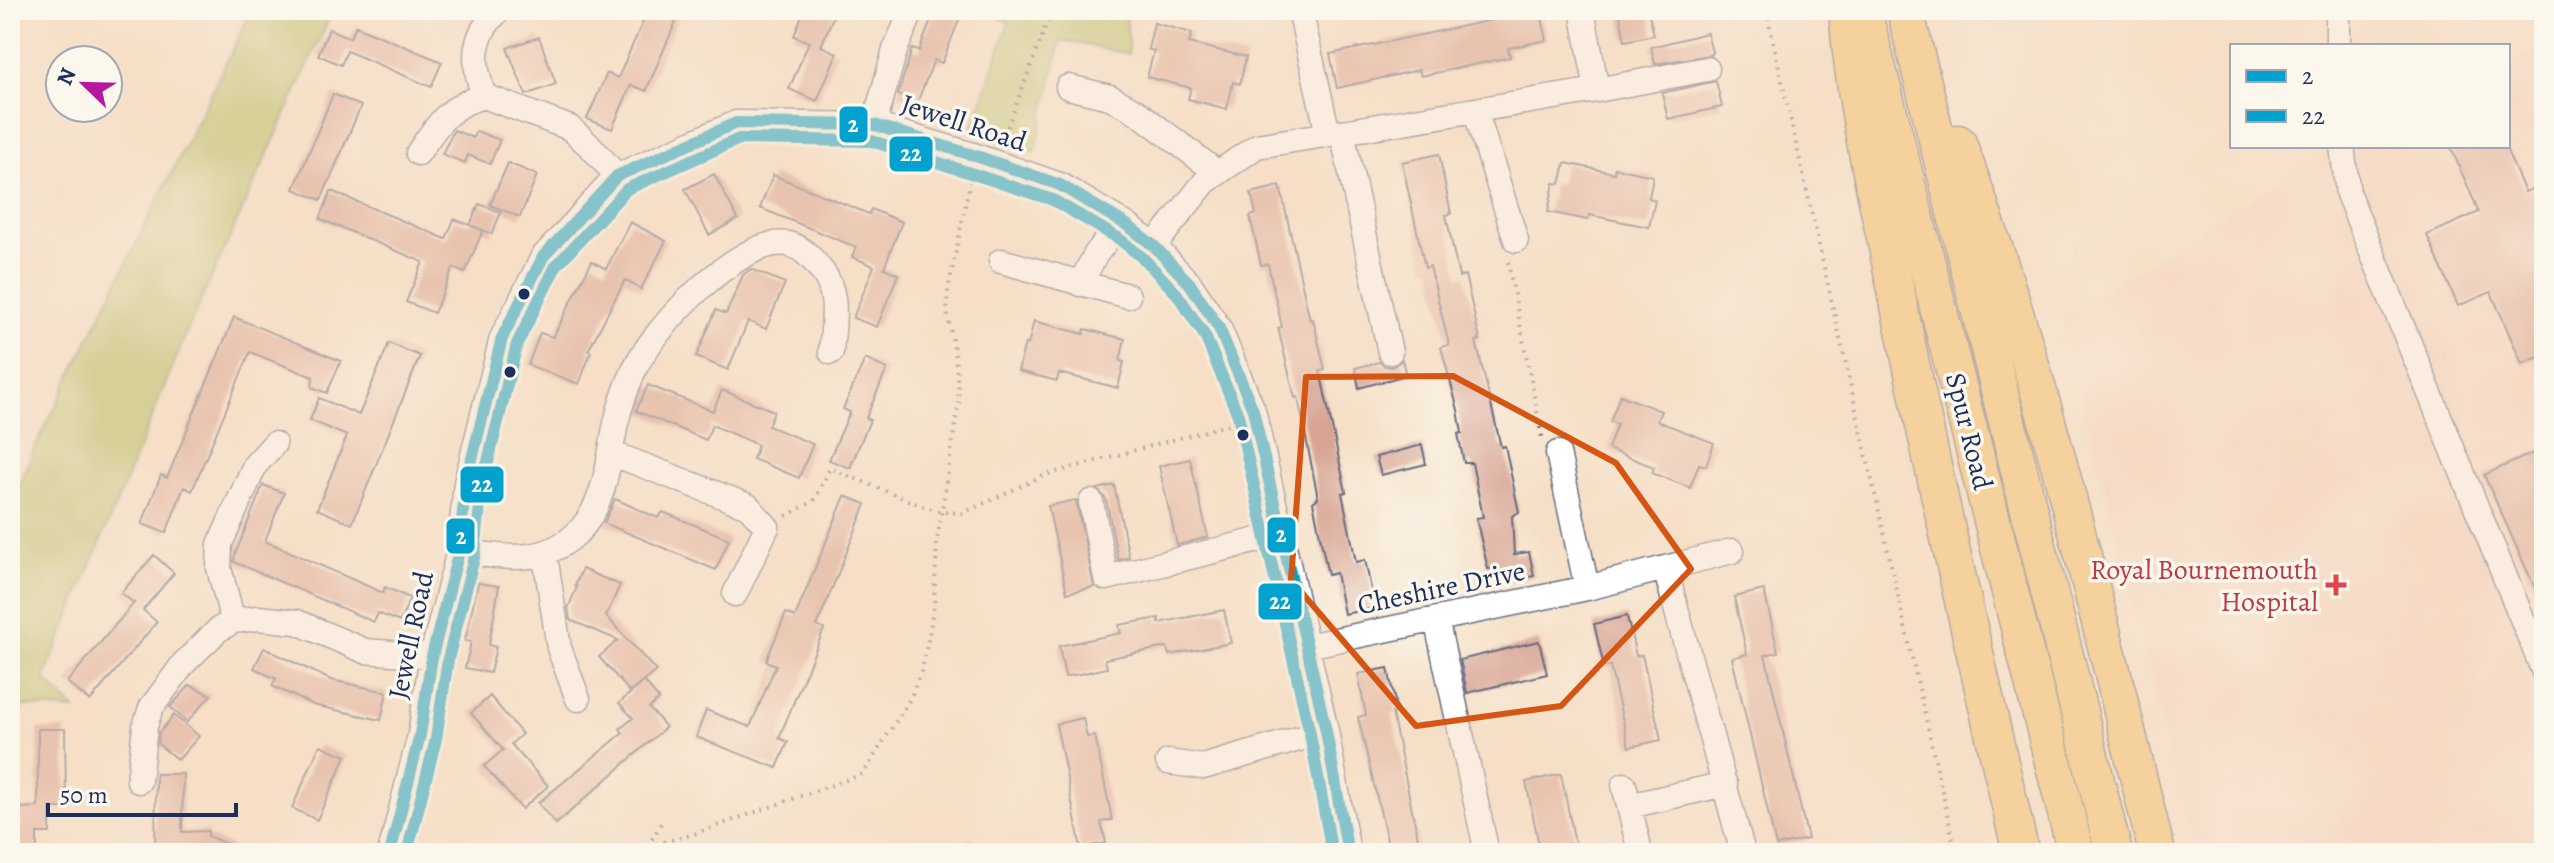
<svg xmlns="http://www.w3.org/2000/svg" width="2554" height="863" font-family="Alegreya,serif">
  <style>
    .built { fill: #f4d3c0 }
    .green { fill: #afbd60; stroke: #65765f; stroke-width: 2 }
    .building { fill: #d8a494 }
    .lines { fill: none; stroke-linecap: round; stroke-linejoin: round }
    .minor-casing { stroke: #676d82; stroke-width: 27 }
    .highway-casing { stroke: #676d82; stroke-width: 39 }
    .path { stroke: #676d82; stroke-width: 4; stroke-dasharray: 2 6; stroke-linecap: butt }
    .minor { stroke: #fff; stroke-width: 24 }
    .highway { stroke: #f2c26a; stroke-width: 36 }
    .bus-1-casing { stroke: #fbf7ec; stroke-width: 18 }
    .bus-2-casing { stroke: #fbf7ec; stroke-width: 18 }
    .bus-1 { stroke: #03a2ce; stroke-width: 12 }
    .bus-2 { stroke: #03a2ce; stroke-width: 12 }
    .marked { fill: none; stroke: #d45514; stroke-width: 6; stroke-linejoin: round }
    .bus-dot { fill: #1b2f5e; stroke: #fbf7ec; stroke-width: 3 }
    .health-dot { fill: #e0444e; stroke: #fbf7ec; stroke-width: 3 }
    .labels { text-anchor: middle; stroke-width: 7; stroke-linejoin: round; paint-order: stroke }
    .street-label { font-size: 28px; fill: #1b2f5e; stroke: #fbf7ec }
    .health-label { font-size: 28px; fill: #be3a42; stroke: #fbf7ec; text-anchor: end }
    .line-badge { stroke: #fbf7ec; stroke-width: 3 }
    .badge-label { font-size: 22px; text-anchor: middle; font-weight: bold; fill: #fff }
  </style>
  <rect width="100%" height="100%" fill="#fbf7ec"/>
  <filter id="ink" filterUnits="userSpaceOnUse"><feTurbulence type="fractalNoise" baseFrequency=".0125" numOctaves="2"/><feDisplacementMap in="SourceGraphic" scale="16" xChannelSelector="R" yChannelSelector="G"/><feConvolveMatrix kernelMatrix="1 2 1 2 8 2 1 2 1" color-interpolation-filters="sRGB"/></filter>
  <filter id="wash" filterUnits="userSpaceOnUse"><feTurbulence type="fractalNoise" baseFrequency=".006" numOctaves="4" result="noise"/><feDisplacementMap in="SourceGraphic" scale="32" xChannelSelector="R" yChannelSelector="G"/><feGaussianBlur stdDeviation="1.8" result="paint"/><feColorMatrix in="noise" values="0 0 0 0 0 0 0 0 0 0 0 0 0 0 0 0 0 1.4 0 .05"/><feComposite in="paint" operator="in"/></filter>
  <g filter="url(#wash)">
    <rect width="100%" height="100%" fill="#f5dfc6"/>
    <path class="built" d="M2544,48V853H2194L2061,317L2336,146H2508V64Z"/>
    <path class="green" d="M252,10H333L188,329L44,679L76,710L23,706L10,738V507L34,450Z
      M981,10H1126L1129,54L1061,40L1035,152L972,129L1009,22Z
      M974,840L977,853H926Z"/>
    <g id="blocks">
      <path class="building" d="M648,10H681L646,91L631,85L612,129L587,119L607,73L618,78Z
        M804,10H836L821,46L837,53L817,101L789,89L809,42L794,36Z
        M935,10H963L942,63L934,60L917,103L898,95L912,49L919,51Z
        M1540,10L1547,40L1508,48L1510,57L1421,76L1419,70L1337,88L1330,54Z
        M1619,10H1648L1654,35L1625,41Z
        M1154,23L1192,33L1189,43L1246,57L1240,84L1233,82L1227,109L1188,99L1191,88L1147,77L1154,51L1148,49Z
        M356,26L442,62L431,87L347,51L341,65L318,55L329,29L350,38Z
        M1707,33L1712,52L1710,55L1655,64L1651,47Z
        M539,37L556,84L526,95L507,48Z
        M1716,81L1722,107L1668,119L1662,93Z
        M333,94L361,106L321,200L294,189Z
        M454,130L473,138L476,131L500,140L490,164L468,155L465,163L442,154Z
        M2450,146H2505L2525,192L2544,184V355L2522,364L2491,292L2458,306L2427,235L2479,212Z
        M1439,154L1451,214L1446,215L1459,277L1465,275L1480,340L1476,341L1501,447L1505,446L1519,512L1512,516L1514,554L1529,552L1534,576L1498,583L1495,568L1488,569L1476,518L1483,517L1472,463H1464L1458,434L1462,433L1458,410L1441,347L1449,345L1430,266L1425,268L1402,162Z
        M508,163L537,175L520,217L490,205Z
        M1565,163L1614,173L1615,168L1653,176L1649,198L1655,200L1649,227L1589,215L1588,220L1548,212L1554,183L1560,184Z
        M714,174L738,219L709,235L685,189Z
        M773,175L869,214L871,209L902,222L884,268L898,274L877,327L853,318L874,266L852,257L856,247L760,208Z
        M1280,186L1310,320L1313,319L1325,370L1320,371L1346,492L1342,493L1356,562L1365,560L1375,608L1344,614L1336,573L1328,575L1313,502L1318,498L1298,397L1295,398L1278,328L1282,327L1268,264L1261,265L1250,216L1256,214L1251,193Z
        M331,191L446,239L454,219L483,230L465,273L453,268L434,313L406,302L423,262L320,219Z
        M479,204L501,212L492,234L470,225Z
        M630,222L666,241L641,289L625,280L588,351L591,352L579,384L528,365L540,333L553,337L592,261L606,269Z
        M751,269L785,283L766,329L748,321L728,370L696,357L716,310L726,314L743,275Z
        M234,317L341,361L327,393L312,387L313,377L250,352L192,491L184,487L166,533L142,524L161,475L167,478Z
        M1034,321L1084,334L1085,329L1125,339L1120,361L1124,362L1118,388L1059,373L1057,381L1018,371L1025,343L1028,345Z
        M389,343L420,356L352,524L317,509L347,436L310,420L319,398L359,415Z
        M865,359L887,369L866,418L870,420L850,468L829,460L850,412L843,409Z
        M1402,360L1406,375L1359,388L1355,368L1379,362L1385,366L1392,367Z
        M648,385L713,411L722,390L774,411L768,426L813,444L799,478L753,459L758,445L712,425L706,440L636,411Z
        M1620,395L1661,411L1657,421L1714,443L1706,466L1699,464L1690,488L1652,473L1654,467L1608,449L1617,424L1610,422Z
        M1422,445L1426,464L1381,475L1376,457Z
        M2544,448V608L2484,475Z
        M1190,459L1208,537L1177,545L1159,466Z
        M263,485L284,493L265,541L383,593L385,587L410,598L400,622L378,613L374,622L234,562L235,555Z
        M1114,485L1129,557L1118,560L1106,499L1097,489Z
        M845,496L866,504L817,626L824,629L779,738L788,742L777,768L696,737L706,710L750,727L776,665L766,661L786,613L795,617Z
        M615,499L658,518L663,512L729,539L716,570L604,523Z
        M1076,500L1094,587L1067,593L1048,506Z
        M154,555L174,573L143,610L157,622L90,701L67,682L134,603L121,593Z
        M582,569L620,585L606,616L656,671L630,692L599,657L618,640L570,620L568,608L577,587L575,586Z
        M478,583L499,586L489,645L496,647L490,673L465,668L471,642L465,641Z
        M1764,590L1778,652L1765,655L1808,839L1776,846L1732,658L1747,654L1734,597Z
        M1224,610L1231,643L1169,655L1167,647L1105,659L1107,668L1065,677L1059,646L1121,633L1119,625L1159,618V623Z
        M1627,616L1636,656L1642,655L1661,740L1629,747L1610,666L1604,667L1594,624Z
        M1539,641L1547,674L1467,693L1460,660Z
        M264,648L331,680L387,692L381,720L313,705L272,686L276,679L254,668Z
        M1388,668L1397,712L1392,713L1421,853H1390L1358,717L1366,715L1358,674Z
        M644,681L659,699L649,708L666,727L556,824L538,803L623,733L620,729L633,718L619,703Z
        M190,685L211,695L187,722L170,707Z
        M490,696L522,734L511,744L548,786L522,809L484,766L503,750L471,713Z
        M174,715L199,736L178,760L158,744L159,733Z
        M1083,718L1087,737L1095,736L1112,820L1101,822L1106,843L1081,848L1056,724Z
        M38,729H65L66,808H50V833H37V853H10V827H21V808L38,807Z
        M320,745L346,756L317,820L292,808Z
        M156,774H183L182,832L208,831V836L247,853H155Z
        M1561,774L1575,843L1540,850L1526,782Z"/>
    </g>
  </g>
  <g filter="url(#ink)">
    <use href="#blocks" fill-opacity="0" stroke="#676d82" stroke-width="2"/>
    <g class="lines">
      <defs>
        <path id="minor" d="M1300,10L1328,134
          M1582,10L1597,90
          M2338,46V10
          M1068,87L1110,97L1137,112L1218,173
          M484,96C472,63 471,36 499,10
          M1475,110L1516,240
          M874,125L895,50L912,10
          M1342,132L1390,352
          M2342,146L2348,194L2544,672
          M418,153C437,125 449,105 484,96L570,128L592,148L617,176
          M1154,246L1205,182L1257,146L1597,90L1707,69
          M1001,261L1128,296
          M1080,284L1096,254L1121,222
          M611,453L748,506L767,527L735,594
          M1558,453L1587,588
          M1091,502L1106,578L1282,534
          M459,551C501,557 540,566 575,535C606,507 608,461 616,423C620,406 627,386 634,370C652,330 740,235 788,244C802,247 813,259 821,270C840,292 833,326 831,352
          M542,555L547,568L559,648L578,699
          M1665,568L1743,853
          M1436,619L1487,853
          M233,621L219,568L220,544L255,465L274,444
          M1307,646L1587,588L1732,551
          M1168,762L1203,767L1326,731
          M139,781L145,726L151,708L184,663L218,630L233,621L258,618L297,622L365,651L432,656
          M1624,785L1638,843
          M1629,806L1725,784
          M390,853L420,735L432,656L459,551L466,483L502,338L543,257L617,176L736,123L874,125L976,156L1060,185L1127,225L1154,246L1190,284L1219,328L1253,410L1326,731L1348,853"/>
        <path id="highway" d="M1863,10L2076,853
          M1905,10L2114,853
          M1848,21C1855,113 1879,205 1897,296C1935,482 1978,668 2021,853
          M1958,143C2043,374 2098,614 2157,853"/>
      </defs>
      <use href="#minor" class="minor-casing"/>
      <use href="#highway" class="highway-casing"/>
      <path class="path" d="M1766,10L1956,853
        M1002,142L1052,10
        M1508,262L1542,437
        M786,516L814,501L830,468L922,506L942,512L963,513L1045,475L1234,423
        M648,846L691,835L863,774L910,699L922,669L929,636L934,604L937,541L959,401L955,353L947,312L948,290L971,177
        M644,853L663,820"/>
      <use href="#minor" class="minor"/>
      <use href="#highway" class="highway"/>
      <defs>
        <path id="bus-1" d="M390,853L420,735L432,656L459,551L466,483L502,338L543,257L617,176L736,123L874,125L976,156L1060,185L1127,225L1154,246L1190,284L1219,328L1253,410L1326,731L1348,853"/>
        <path id="bus-2" d="M407,853L436,739L448,659L475,554L482,486L517,344L556,266L627,189L739,139L872,141L1053,200L1118,238L1143,258L1177,294L1205,336L1238,415L1310,734L1332,853"/>
      </defs>
      <use href="#bus-1" class="bus-1-casing"/>
      <use href="#bus-2" class="bus-2-casing"/>
      <use href="#bus-1" class="bus-1"/>
      <use href="#bus-2" class="bus-2"/>
    </g>
  </g>
  <path d="M0 0H2554V863H0ZM1453,376L1616,463L1691,569L1561,706L1416,726L1291,580L1306,377Z" fill="#f5dfc6" fill-opacity=".55" fill-rule="evenodd"/>
  <path class="marked" d="M1453,376L1616,463L1691,569L1561,706L1416,726L1291,580L1306,377Z"/>
  <g class="bus-dot">
    <circle cx="524" cy="294" r="7"/>
    <circle cx="510" cy="372" r="7"/>
    <circle cx="1243" cy="435" r="7"/>
  </g>
  <path class="health-dot" d="M2332 573h8v8h8v8h-8v8h-8v-8h-8v-8h8z"/>
  <g class="labels">
    <g class="street-label">
      <text transform="translate(964 122) rotate(18)" y="10">Jewell Road</text>
      <text transform="translate(1970 431) rotate(76)" y="10">Spur Road</text>
      <text transform="translate(1441 587) rotate(-12)" y="10">Cheshire Drive</text>
      <text transform="translate(410 635) rotate(-78)" y="10">Jewell Road</text>
    </g>
    <g class="health-label">
      <text x="2318" y="579">Royal Bournemouth<tspan x="2318" dy="32">Hospital</tspan></text>
    </g>
  </g>
  <g class="line-badge">
    <rect x="838" y="105" width="31" height="39" rx="8" fill="#03a2ce"/>
    <rect x="888" y="135" width="46" height="38" rx="8" fill="#03a2ce"/>
    <rect x="459" y="465" width="46" height="39" rx="8" fill="#03a2ce"/>
    <rect x="1266" y="516" width="31" height="38" rx="8" fill="#03a2ce"/>
    <rect x="445" y="517" width="31" height="38" rx="8" fill="#03a2ce"/>
    <rect x="1257" y="582" width="46" height="39" rx="8" fill="#03a2ce"/>
  </g>
  <g class="badge-label">
    <text x="853" y="132">2</text>
    <text x="911" y="161">22</text>
    <text x="482" y="492">22</text>
    <text x="1281" y="542">2</text>
    <text x="461" y="544">2</text>
    <text x="1280" y="609">22</text>
  </g>
  <rect width="2554" height="863" fill="none" stroke="#fbf7ec" stroke-width="40"/>
  <rect x="2230" y="44" width="280" height="104" fill="#fbf7ec" stroke="#a1a7b3" stroke-width="2"/>
  <rect x="2246" y="70" width="40" height="12" fill="#03a2ce" stroke="#a1a7b3" stroke-width="2"/>
  <text x="2302" y="84" font-size="24" fill="#1b2f5e">2</text>
  <rect x="2246" y="110" width="40" height="12" fill="#03a2ce" stroke="#a1a7b3" stroke-width="2"/>
  <text x="2302" y="124" font-size="24" fill="#1b2f5e">22</text>
  <g transform="translate(84 84) rotate(293)"><circle r="38" fill="#fbf7ec" stroke="#a1a7b3" stroke-width="2"/>
  <path d="M0-6L14 30L0 20L-14 30Z" fill="#b5179e"/>
  <text y="-12" font-size="22" font-weight="bold" text-anchor="middle" fill="#1b2f5e">N</text>
  </g>
  <path d="M48 803v12h188v-12" fill="none" stroke="#1b2f5e" stroke-width="4"/>
  <text x="60" y="803" font-size="24" fill="#1b2f5e" stroke="#fbf7ec" stroke-width="6" paint-order="stroke">50 m</text>
</svg>
